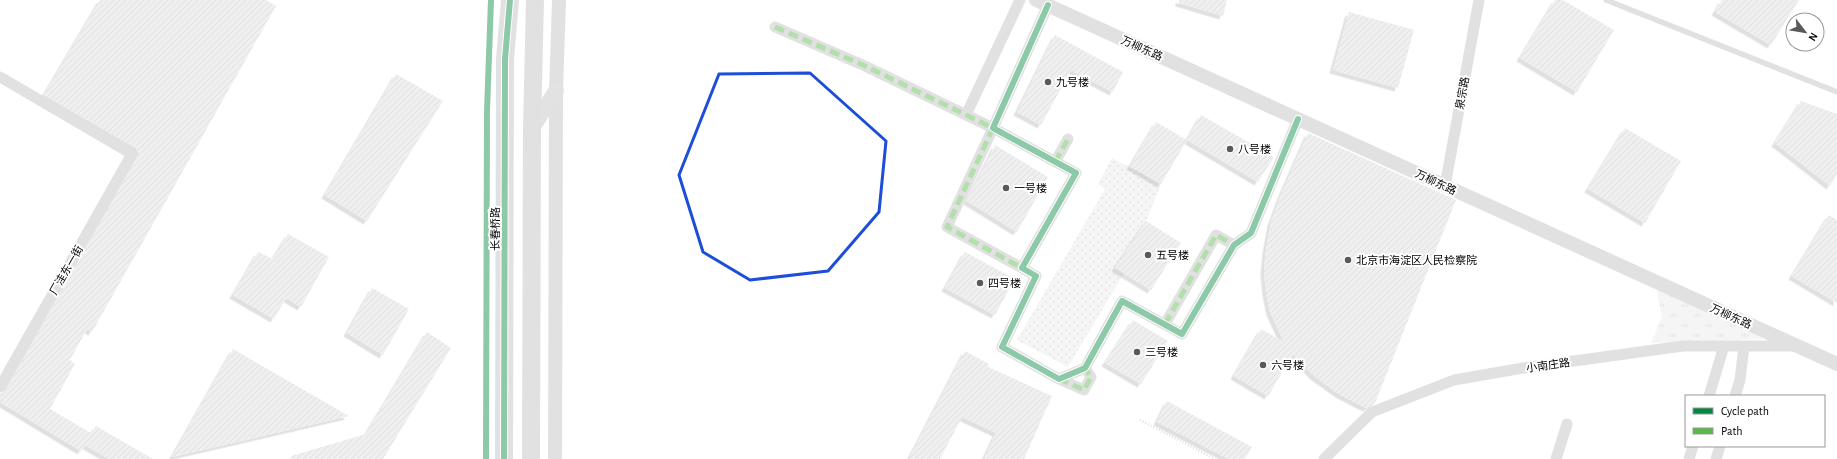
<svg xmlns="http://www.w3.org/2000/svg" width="1837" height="459" font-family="'Alegreya Sans','Noto Sans SC',sans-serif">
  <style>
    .grass { fill: url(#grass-tufts) }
    .park { fill: url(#park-dots) }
    .building { fill: url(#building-hatch); filter: url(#shadow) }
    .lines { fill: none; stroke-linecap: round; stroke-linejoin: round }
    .path { stroke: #b8b8b8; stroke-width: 2.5; stroke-dasharray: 1 2; stroke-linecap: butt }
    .service { stroke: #bdbdbd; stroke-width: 5.5 }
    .minor { stroke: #bdbdbd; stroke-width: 11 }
    .tertiary { stroke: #bdbdbd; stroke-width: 14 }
    .secondary { stroke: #bfbfbf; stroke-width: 16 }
    .primary { stroke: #bdbdbd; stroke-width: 18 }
    .quiet { stroke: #58b947; stroke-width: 5; stroke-dasharray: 10 5; stroke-linecap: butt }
    .cycleway-casing { stroke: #fff; stroke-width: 8 }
    .cycleway { stroke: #00873e; stroke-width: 6 }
    .marked { fill: none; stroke: #1d4ed8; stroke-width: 3; stroke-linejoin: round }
    .poi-dot { fill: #595959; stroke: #fff; stroke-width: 1.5 }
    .labels { text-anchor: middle; stroke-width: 4; stroke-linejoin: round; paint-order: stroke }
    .street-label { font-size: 11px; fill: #000; stroke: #fff }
    .poi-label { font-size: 11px; fill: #000; stroke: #fff; text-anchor: start }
  </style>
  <defs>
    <pattern id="grass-tufts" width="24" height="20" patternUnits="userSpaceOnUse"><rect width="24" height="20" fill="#e8e8e8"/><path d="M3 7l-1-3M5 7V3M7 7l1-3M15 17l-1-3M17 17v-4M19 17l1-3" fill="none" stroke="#c5c5c5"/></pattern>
    <pattern id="park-dots" width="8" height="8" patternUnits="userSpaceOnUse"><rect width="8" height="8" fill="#e8e8e8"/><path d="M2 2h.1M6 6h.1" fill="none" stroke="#c5c5c5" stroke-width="1.8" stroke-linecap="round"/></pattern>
    <pattern id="building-hatch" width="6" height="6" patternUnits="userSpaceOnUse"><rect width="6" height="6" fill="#dcdcdc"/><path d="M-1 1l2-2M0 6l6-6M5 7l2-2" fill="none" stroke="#bbb"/></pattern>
    <filter id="shadow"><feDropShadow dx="-3.5" dy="3.5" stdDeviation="0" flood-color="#0004"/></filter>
  </defs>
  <rect width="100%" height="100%" fill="#fff"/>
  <path class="grass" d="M1656,286L1764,339L1651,343L1662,317Z"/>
  <path class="park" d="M1112,158L1161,184L1146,221L1115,268L1124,273L1068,367L1017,340L1105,189L1098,184Z"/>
  <path class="building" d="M100,0H266L276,6L92,332L87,329L70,360L75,364L50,409L91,433L96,426L153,459H109L85,445L81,451L0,402V394L6,390L139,154L136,148L44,95Z
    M1179,0H1227L1223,16L1179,3Z
    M1555,0H1563L1614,30L1577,92L1520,58Z
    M1722,0H1799L1771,45L1715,12Z
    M1349,12L1414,30L1398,88L1333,70Z
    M1055,35L1123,72L1113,92L1071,70L1041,125L1017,112Z
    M396,74L443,101L367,221L325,195Z
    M1801,101L1837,114V174L1830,186L1775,143Z
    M1201,115L1274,157L1258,182L1187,140Z
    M1156,122L1187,140L1161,184L1130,166Z
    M1625,128L1681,161L1645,223L1588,189Z
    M1308,133L1456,200L1375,403L1366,408L1339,394L1314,376L1293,354L1268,396L1234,376L1261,329L1284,342L1270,312L1266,292L1264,271L1266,250L1271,222L1281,195Z
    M995,145L1048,177L1017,232L967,201Z
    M1829,215L1837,220V303L1792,276Z
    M1146,221L1181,243L1151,290L1115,268Z
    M288,234L329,257L301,307L286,298L274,319L233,295L258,252L273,259Z
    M965,252L1015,279L995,315L945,288Z
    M372,288L409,309L383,355L347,333Z
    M1133,320L1168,341L1141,384L1105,363Z
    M427,332L451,348L383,459H292L291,456L366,434Z
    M233,349L349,416L172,457Z
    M965,351L989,364L988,367L1052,396L1024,459H984L996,433L962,417L940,459H909Z
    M1167,401L1252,447L1245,459H1229L1157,422Z"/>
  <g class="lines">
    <path class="path" d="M1140,420L1215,459"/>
    <path class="service" d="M1606,0L1837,92"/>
    <path class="minor" d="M1048,5L993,128L1076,173L1022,268L1036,276L1002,347L1059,379L1085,368L1122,301L1182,334L1234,245L1251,233L1298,119
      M775,27L865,66L993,128L947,227L1022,268
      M0,77L132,154L0,387
      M966,115L1020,0
      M1055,162L1068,139
      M1445,186L1479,0
      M1165,324L1216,235L1234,245
      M1059,379L1084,390L1091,377L1085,368
      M1709,396L1724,346
      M1735,396L1740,380L1744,346
      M1324,459L1372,412L1454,380L1523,368L1683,346H1795
      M1556,459L1567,424
      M1689,459L1693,446
      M1716,459L1720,446"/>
    <path class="tertiary" d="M1036,0L1837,364
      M555,459L556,91L559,0"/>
    <path class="secondary" d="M532,128L556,91"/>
    <path class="primary" d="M504,459L505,59L510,0
      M531,459L532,128L535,0"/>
    <path class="quiet" d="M775,27L865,66L993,128L947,227L1022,268
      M1055,162L1068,139
      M1165,324L1216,235L1234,245
      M1059,379L1084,390L1091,377L1085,368"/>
    <defs>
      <path id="cycleway" d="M1048,5L993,128L1076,173L1022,268L1036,276L1002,347L1059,379L1085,368L1122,301L1182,334L1234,245L1251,233L1298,119
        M486,459L487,111L491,0
        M504,459L505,59L510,0"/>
    </defs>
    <use href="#cycleway" class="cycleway-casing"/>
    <use href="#cycleway" class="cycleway"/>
  </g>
  <path d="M0 0H1837V459H0ZM810,73L886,141L879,212L828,271L750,280L703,252L679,175L719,74Z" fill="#fff" fill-opacity=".55" fill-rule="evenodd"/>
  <path class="marked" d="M810,73L886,141L879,212L828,271L750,280L703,252L679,175L719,74Z"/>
  <g class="poi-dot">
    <circle cx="1048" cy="82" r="4"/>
    <circle cx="1230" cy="149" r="4"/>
    <circle cx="1006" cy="188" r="4"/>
    <circle cx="1148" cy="255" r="4"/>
    <circle cx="1348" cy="260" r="4"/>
    <circle cx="980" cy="283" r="4"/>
    <circle cx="1137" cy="352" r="4"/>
    <circle cx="1263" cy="365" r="4"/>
  </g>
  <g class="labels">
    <g class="street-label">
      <text transform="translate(1142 48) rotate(24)" y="4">万柳东路</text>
      <text transform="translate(1462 93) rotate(-80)" y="4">泉宗路</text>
      <text transform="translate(1436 182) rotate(25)" y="4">万柳东路</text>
      <text transform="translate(495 229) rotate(-90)" y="4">长春桥路</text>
      <text transform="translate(66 270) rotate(-60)" y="4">厂洼东一街</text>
      <text transform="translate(1731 316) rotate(24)" y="4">万柳东路</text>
      <text transform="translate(1548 365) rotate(-8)" y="4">小南庄路</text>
    </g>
    <g class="poi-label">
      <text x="1056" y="86">九号楼</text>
      <text x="1238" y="153">八号楼</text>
      <text x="1014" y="192">一号楼</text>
      <text x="1156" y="259">五号楼</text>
      <text x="1356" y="264">北京市海淀区人民检察院</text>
      <text x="988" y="287">四号楼</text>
      <text x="1145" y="356">三号楼</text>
      <text x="1271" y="369">六号楼</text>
    </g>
  </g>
  <rect x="1685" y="395" width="140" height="52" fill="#ffffff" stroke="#999999"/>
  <rect x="1693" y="408" width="20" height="6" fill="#00873e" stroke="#999999"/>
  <text x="1721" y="415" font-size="12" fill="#000000">Cycle path</text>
  <rect x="1693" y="428" width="20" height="6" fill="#58b947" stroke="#999999"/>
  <text x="1721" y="435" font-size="12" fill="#000000">Path</text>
  <g transform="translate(1805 32) rotate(121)"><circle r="19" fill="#ffffff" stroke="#999999"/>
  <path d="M0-3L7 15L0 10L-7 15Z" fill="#595959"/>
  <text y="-6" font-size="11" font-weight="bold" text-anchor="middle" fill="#000000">N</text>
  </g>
</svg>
